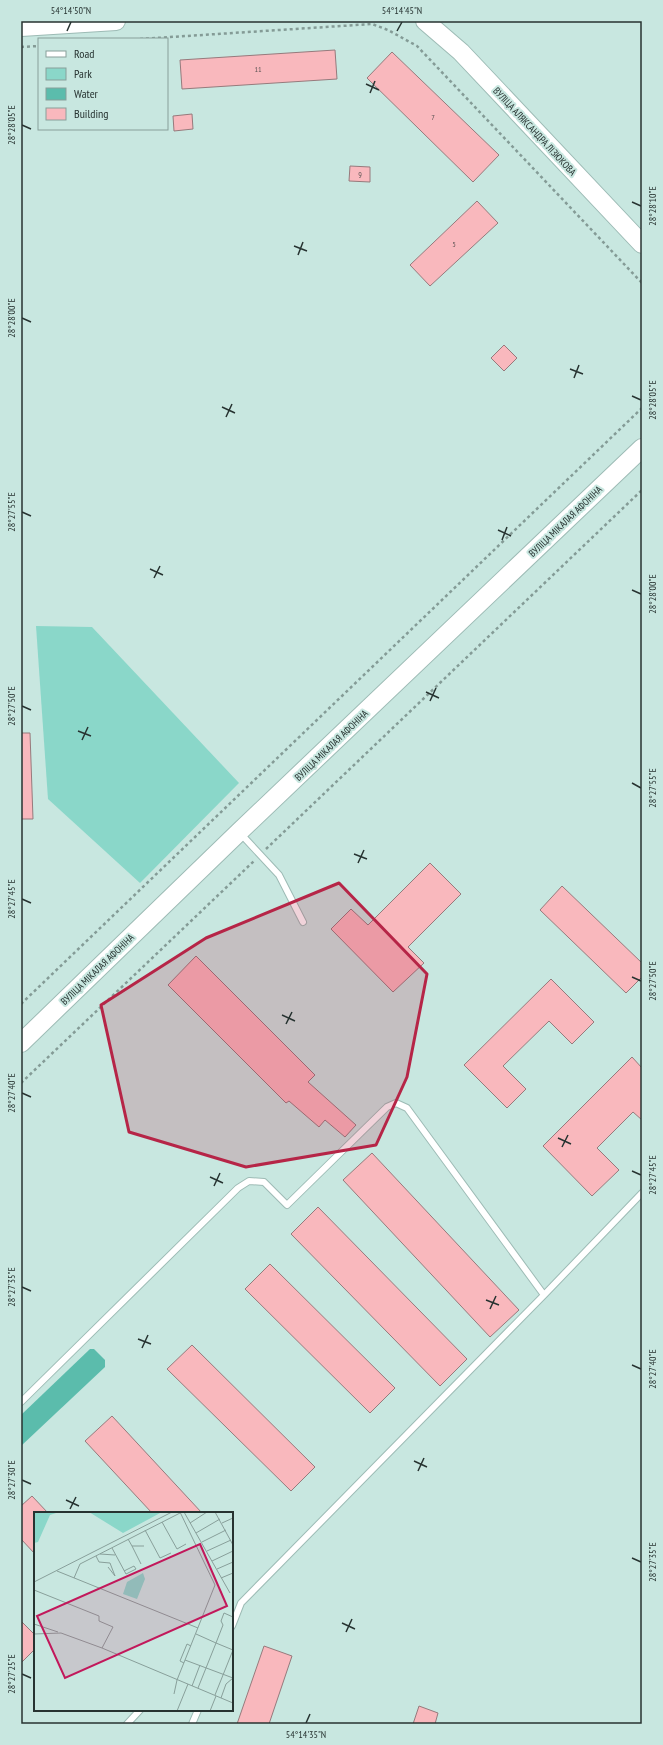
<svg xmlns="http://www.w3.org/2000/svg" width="663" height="1745" font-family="'PT Sans Narrow',sans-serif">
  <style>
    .green { fill: #8ad7c9 }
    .water { fill: #5bbcac }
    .building { fill: #f9b8bd; stroke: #967a7c }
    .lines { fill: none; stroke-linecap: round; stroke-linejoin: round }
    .lane-casing { stroke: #9dbbb5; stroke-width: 8 }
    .secondary-casing { stroke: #9dbbb5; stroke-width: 20 }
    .path { stroke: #849b96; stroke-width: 2.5; stroke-dasharray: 3 3; stroke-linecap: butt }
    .lane { stroke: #fff; stroke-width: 6 }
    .secondary { stroke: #fff; stroke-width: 18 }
    .marked { fill: #b62547; fill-opacity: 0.2; stroke: #b62547; stroke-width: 3; stroke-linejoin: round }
    .ticks { fill: none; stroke: #273331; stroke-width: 1.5 }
    .labels { text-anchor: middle; stroke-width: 4; stroke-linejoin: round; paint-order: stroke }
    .number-label { font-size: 8px; fill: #5c5454 }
    .street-label { font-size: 10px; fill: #273331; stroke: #c8e7e0 }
    .inset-road { fill: none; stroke: #889f9a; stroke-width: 1 }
    .view { fill: #c2185b; fill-opacity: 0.15; stroke: #c2185b; stroke-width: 2 }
    .inset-edge { fill: none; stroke: #273331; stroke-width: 2 }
    .neatline { fill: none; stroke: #273331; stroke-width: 1.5 }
    .ticks-label { font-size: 10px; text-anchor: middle; fill: #273331 }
  </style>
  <rect width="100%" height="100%" fill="#c8e7e0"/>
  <path class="green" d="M36,626L92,627L239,783L140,883L48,799Z"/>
  <path class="water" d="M90,1349H94L105,1360V1367L21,1446V1415Z"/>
  <path class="building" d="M335,50L337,79L182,89L180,60Z
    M392,52L499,155L473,182L367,78Z
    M192,114L193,129L174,131L173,116Z
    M350,166L370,167V182L349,181Z
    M477,201L498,223L430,286L410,265Z
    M504,345L517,358L504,371L491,358Z
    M21,733H30L33,819H21Z
    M430,863L461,894L408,947L424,963L393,992L331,929L351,909L368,925Z
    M562,886L642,963V977L626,993L540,910Z
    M196,956L315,1075L308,1082L356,1125L345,1137L325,1120L319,1127L289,1101L286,1103L168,985Z
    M551,979L594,1022L572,1044L549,1021L503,1066L526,1089L507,1108L464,1065Z
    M632,1057L642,1068V1120L633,1112L597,1148L619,1170L592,1196L543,1146Z
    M372,1153L519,1310L490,1337L343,1180Z
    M318,1207L467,1359L440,1386L291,1234Z
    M270,1264L395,1388L370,1413L245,1289Z
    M192,1345L315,1467L291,1491L167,1369Z
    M112,1416L202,1513H152L85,1441Z
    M32,1496L48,1513H35V1554L21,1539V1506Z
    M21,1621L35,1635V1649L21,1663Z
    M264,1646L292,1656L269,1724H237Z
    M419,1706L438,1713L435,1724H413Z"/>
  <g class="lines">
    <defs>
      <path id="lane" d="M240,833L279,875L303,922
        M21,1402L238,1188L249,1181L264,1182L287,1205L387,1107L396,1103L407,1108L544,1295L642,1193
        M232,1626L241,1603L544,1295
        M127,1724L140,1710
        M192,1724L198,1710"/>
      <path id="secondary" d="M425,21L461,52L642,244
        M21,27L116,21
        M21,1043L239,832L642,448"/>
    </defs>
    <use href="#lane" class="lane-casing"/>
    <use href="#secondary" class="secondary-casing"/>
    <path class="path" d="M140,39L372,24L388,30L417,46L642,283
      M21,47L39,46
      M266,849L642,490
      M21,1004L642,408
      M21,1083L254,861"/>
    <use href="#lane" class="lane"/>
    <use href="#secondary" class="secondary"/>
  </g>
  <path class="marked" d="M339,883L427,974L407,1077L376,1145L246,1167L129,1132L101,1005L206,938Z"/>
  <path class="ticks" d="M67,31L71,22M397,31L402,22M366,84L379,90M370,93L375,81M22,125L31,129M632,202L641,206M294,246L307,251M298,255L303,242M22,318L31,322M570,369L583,374M574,378L579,365M632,396L641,400M222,407L235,413M226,417L232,404M22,512L31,516M498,530L511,536M502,540L507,527M150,569L163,575M154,578L160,566M632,590L641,594M426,692L439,698M430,701L436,688M22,706L31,710M78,731L91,736M82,740L88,727M632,783L641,788M354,854L367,859M358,863L364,850M22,899L31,903M632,977L641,981M282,1015L295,1021M286,1024L292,1012M22,1093L31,1097M558,1138L571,1144M562,1147L568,1135M632,1171L641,1175M210,1177L223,1183M214,1186L220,1173M22,1287L31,1291M486,1300L499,1305M490,1309L496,1296M138,1339L151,1344M142,1348L148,1335M632,1365L641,1369M414,1461L427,1467M418,1471L424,1458M22,1480L31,1484M66,1500L79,1506M70,1509L76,1497M632,1558L641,1562M342,1623L355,1629M346,1632L352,1619M22,1674L31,1678M306,1723L310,1714"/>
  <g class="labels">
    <g class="number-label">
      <text x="258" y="72">11</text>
      <text x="433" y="120">7</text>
      <text x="360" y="177">9</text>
      <text x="454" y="247">5</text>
    </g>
    <g class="street-label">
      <text transform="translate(535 131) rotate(47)" y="4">ВУЛІЦА АЛЯКСАНДРА ЛІЗЮКОВА</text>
      <text transform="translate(565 521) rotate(-44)" y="4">ВУЛІЦА МІКАЛАЯ АФОНІНА</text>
      <text transform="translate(331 745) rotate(-44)" y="4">ВУЛІЦА МІКАЛАЯ АФОНІНА</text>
      <text transform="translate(97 969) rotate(-44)" y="4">ВУЛІЦА МІКАЛАЯ АФОНІНА</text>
    </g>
  </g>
  <g transform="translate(34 1512)">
    <rect width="199" height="199" fill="#c8e7e0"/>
    <path d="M0,0H25L16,3L4,30L0,31ZM55,0H128L89,21ZM109,61L111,67L103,87L89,82L93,70Z" fill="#8ad7c9"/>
    <path class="inset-road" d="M150,0L196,81M181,0L199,33M128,10L143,37L152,32M156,11L173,0M188,11L199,6M111,18L126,46L137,41M162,21L186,7M94,27L98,34H110M168,30L192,18M98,34L107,52M78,36L92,62L102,57M173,39L197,28M66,42L81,43M62,44L65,50L76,51L81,64L74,55M178,49L199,39M183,57L199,50M23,59L164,116M90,59L100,54L102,57M40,66L46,52L148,0M187,66L199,61M0,70L138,0M0,78L65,104V109L79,115L68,136L199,191M199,105L190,101L187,109L189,113L182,131L199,138M0,112L24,120M0,122L27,121L68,136M162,122L182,131L164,176M151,148L199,166M150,151L146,149L153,132L157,134M158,174L166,153M140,182L143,168L181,73L146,0M181,183L199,138M187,186L192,172L199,166M143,199L154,172M176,199L182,184"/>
    <path class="view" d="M166,32L193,94L31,166L3,104Z"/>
    <rect width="199" height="199" class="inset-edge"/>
  </g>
  <rect width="663" height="1745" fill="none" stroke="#c8e7e0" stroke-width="44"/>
  <rect x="38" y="38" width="130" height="92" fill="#c8e7e0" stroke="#889f9a"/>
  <rect x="46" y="51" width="20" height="6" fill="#ffffff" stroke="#889f9a"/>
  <text x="74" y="58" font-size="12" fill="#273331">Road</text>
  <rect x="46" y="68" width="20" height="12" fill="#8ad7c9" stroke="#889f9a"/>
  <text x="74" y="78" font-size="12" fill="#273331">Park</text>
  <rect x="46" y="88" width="20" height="12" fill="#5bbcac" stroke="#889f9a"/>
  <text x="74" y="98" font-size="12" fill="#273331">Water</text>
  <rect x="46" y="108" width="20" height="12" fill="#f9b8bd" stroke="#889f9a"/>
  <text x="74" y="118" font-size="12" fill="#273331">Building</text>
  <rect x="22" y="22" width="619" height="1701" class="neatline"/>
  <g class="ticks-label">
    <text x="71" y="14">54°14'50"N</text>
    <text x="402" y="14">54°14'45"N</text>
    <text transform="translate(11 125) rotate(-90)" y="4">28°28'05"E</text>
    <text transform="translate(652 206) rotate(-90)" y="4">28°28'10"E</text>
    <text transform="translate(11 318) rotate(-90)" y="4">28°28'00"E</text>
    <text transform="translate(652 400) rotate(-90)" y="4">28°28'05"E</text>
    <text transform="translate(11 512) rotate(-90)" y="4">28°27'55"E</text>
    <text transform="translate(652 594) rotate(-90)" y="4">28°28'00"E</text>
    <text transform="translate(11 706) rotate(-90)" y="4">28°27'50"E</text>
    <text transform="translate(652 788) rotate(-90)" y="4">28°27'55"E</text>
    <text transform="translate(11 899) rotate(-90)" y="4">28°27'45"E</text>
    <text transform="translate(652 981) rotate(-90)" y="4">28°27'50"E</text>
    <text transform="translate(11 1093) rotate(-90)" y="4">28°27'40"E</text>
    <text transform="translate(652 1175) rotate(-90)" y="4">28°27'45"E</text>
    <text transform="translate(11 1287) rotate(-90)" y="4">28°27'35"E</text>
    <text transform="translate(652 1369) rotate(-90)" y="4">28°27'40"E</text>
    <text transform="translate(11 1480) rotate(-90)" y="4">28°27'30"E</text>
    <text transform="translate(652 1562) rotate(-90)" y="4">28°27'35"E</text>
    <text transform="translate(11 1674) rotate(-90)" y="4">28°27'25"E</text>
    <text x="306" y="1738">54°14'35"N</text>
  </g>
</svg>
